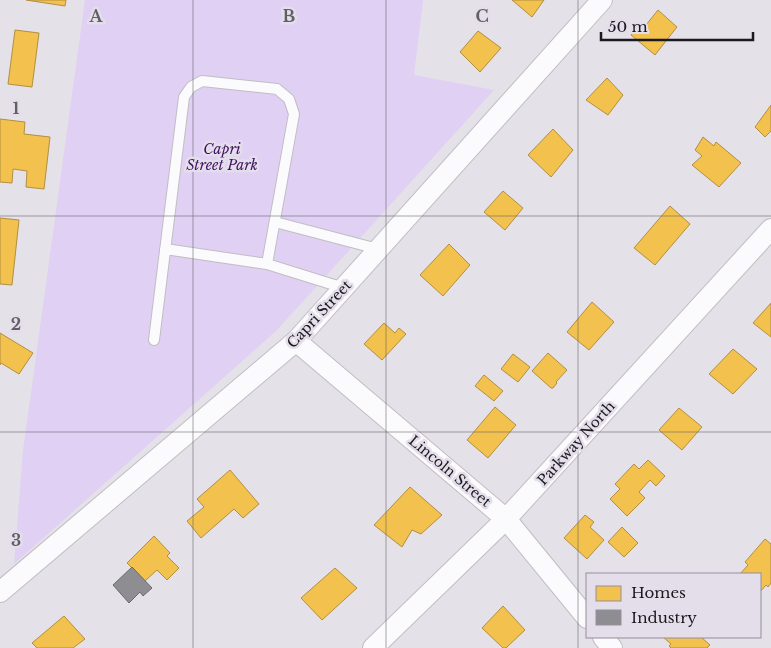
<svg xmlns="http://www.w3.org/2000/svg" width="771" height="648" font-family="'Libre Baskerville',serif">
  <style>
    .green { fill: #e0d0f4 }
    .homes { fill: #f2c14e; stroke: #b28f40 }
    .industry { fill: #8d8d92; stroke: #6b6a6f }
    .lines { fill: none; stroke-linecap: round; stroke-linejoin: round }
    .service-casing { stroke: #c0bec3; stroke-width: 12 }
    .minor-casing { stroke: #c0bec3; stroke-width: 22 }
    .service { stroke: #fbfafc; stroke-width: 10 }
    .minor { stroke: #fbfafc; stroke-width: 20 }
    .grid { fill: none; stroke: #615f65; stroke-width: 1; stroke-opacity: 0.55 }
    .labels { text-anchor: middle; stroke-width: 5; stroke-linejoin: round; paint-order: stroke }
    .park-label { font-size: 14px; font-style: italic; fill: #401162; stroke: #e4deeb }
    .street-label { font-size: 14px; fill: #1b191e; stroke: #e4deeb }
    .grid-label { font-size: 16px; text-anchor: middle; font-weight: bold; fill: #615f65; stroke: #e4deeb; stroke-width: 5; stroke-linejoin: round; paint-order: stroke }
  </style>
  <rect width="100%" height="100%" fill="#e4e1e8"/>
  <path class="green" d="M85,0H423L414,75L494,90L277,330L14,564L23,451Z"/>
  <path class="homes" d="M26,0H66L65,6Z
    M512,0H544L532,17Z
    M658,10L677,27L655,55L631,35L638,26L642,30Z
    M15,30L39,33L32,87L8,84Z
    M478,31L501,48L480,72L460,52Z
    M607,78L623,95L608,115L586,100Z
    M771,105V131L765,137L755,127Z
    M0,119L25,122L24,134L50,137L44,189L26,187L27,171L13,169L12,183L0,182Z
    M553,129L573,150L551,177L528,155Z
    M703,137L714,146L716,142L741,163L719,187L692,165L702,156L695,150Z
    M503,191L523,208L505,230L484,212Z
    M670,206L690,224L655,265L634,248Z
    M0,218L19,220L12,285L0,284Z
    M449,244L470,265L443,296L420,275Z
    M592,302L614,322L589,350L567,332Z
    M771,303V337L753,323Z
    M384,323L395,333L399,328L406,334L382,360L364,344Z
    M0,333L33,353L19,374L1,363L0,365Z
    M733,349L757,369L733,394L709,374Z
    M548,353L567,370L556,382L557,383L553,388H551L532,371Z
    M513,354L530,367L518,382L501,369Z
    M484,375L503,391L494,401L475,386Z
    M495,407L516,425L488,458L467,440Z
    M679,408L702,427L682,450L659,430Z
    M648,460L665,476L656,486L650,480L639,492L645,498L627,516L610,499L620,489L615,484L634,464L639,469Z
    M230,470L259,504L243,518L234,509L201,538L187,521L204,507L197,499Z
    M410,487L442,515L421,534L412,530L402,547L374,525Z
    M585,515L594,522L590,527L604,540L587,559L564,538Z
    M622,527L638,543L624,557L608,542Z
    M154,536L170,553L167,556L179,568L167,580L157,570L145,581L127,563Z
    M765,539L771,544V583L768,587L766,585L760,592V574H740L748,565L745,562Z
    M335,568L357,588L322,620L301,598Z
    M503,606L525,630L506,648H503L482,628Z
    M64,616L85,639L73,648H37L32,643Z
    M663,637H701L710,645L707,648H671L669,646L671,644Z"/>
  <path class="industry" d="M132,567L152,588L143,596L140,592L129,603L113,585Z"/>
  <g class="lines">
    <defs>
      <path id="service" d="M275,222L378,249
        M165,249L267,264L344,288
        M154,340L184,97L191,87L202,81L277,89L289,99L294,114L267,264"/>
      <path id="minor" d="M296,341L506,519L587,618
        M0,592L296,341L602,0
        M603,637L612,648
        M373,648L506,519L771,229"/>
    </defs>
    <use href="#service" class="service-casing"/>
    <use href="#minor" class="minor-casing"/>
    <use href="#service" class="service"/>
    <use href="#minor" class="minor"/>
  </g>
  <path class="grid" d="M193,0V648M386,0V648M578,0V648M0,216H771M0,432H771"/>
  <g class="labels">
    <g class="park-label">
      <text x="222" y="154">Capri<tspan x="222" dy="16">Street Park</tspan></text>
    </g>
    <g class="street-label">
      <text transform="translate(319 314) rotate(-47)" y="5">Capri Street</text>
      <text transform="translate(576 443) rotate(-48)" y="5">Parkway North</text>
      <text transform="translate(450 471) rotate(40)" y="5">Lincoln Street</text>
    </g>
  </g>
  <g class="grid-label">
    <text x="96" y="22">A</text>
    <text x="289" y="22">B</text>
    <text x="482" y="22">C</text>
    <text x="16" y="114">1</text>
    <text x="16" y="330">2</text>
    <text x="16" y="546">3</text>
  </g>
  <rect x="586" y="573" width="175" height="65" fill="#e4deeb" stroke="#948f99"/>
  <rect x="596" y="586" width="25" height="15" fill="#f2c14e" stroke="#948f99"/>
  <text x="631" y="598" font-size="15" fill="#1b191e">Homes</text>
  <rect x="596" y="610" width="25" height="15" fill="#8d8d92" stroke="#948f99"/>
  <text x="631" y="623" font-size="15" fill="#1b191e">Industry</text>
  <path d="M601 32v8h152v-8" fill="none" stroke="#1b191e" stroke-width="2.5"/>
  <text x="608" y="32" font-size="15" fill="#1b191e" stroke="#e4deeb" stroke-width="4" paint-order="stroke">50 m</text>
</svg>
